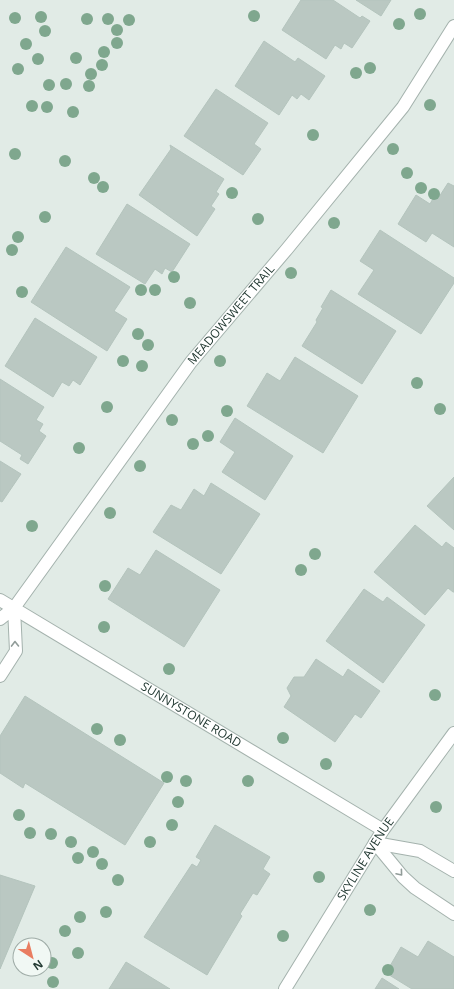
<svg xmlns="http://www.w3.org/2000/svg" width="454" height="989" font-family="'Open Sans',sans-serif">
  <style>
    .building { fill: #bac8c2; stroke: #b4c4bd }
    .lines { fill: none; stroke-linecap: round; stroke-linejoin: round }
    .service-casing { stroke: #a4b2ad; stroke-width: 14 }
    .minor-casing { stroke: #a4b2ad; stroke-width: 14 }
    .tertiary-casing { stroke: #a4b2ad; stroke-width: 14 }
    .service { stroke: #fff; stroke-width: 12 }
    .minor { stroke: #fff; stroke-width: 12 }
    .tertiary { stroke: #fff; stroke-width: 12 }
    .tree { fill: #7fa78e }
    .oneway { stroke: #919c99 }
    .labels { text-anchor: middle; stroke-width: 3.5; stroke-linejoin: round; paint-order: stroke }
    .street-label { font-size: 12px; fill: #233a33; stroke: #f1f8f4 }
  </style>
  <rect width="100%" height="100%" fill="#e1ebe6"/>
  <path class="building" d="M301,0H333L360,18L362,16L370,21L352,48L344,43L341,49L335,45L326,59L282,30Z
    M356,0H391L381,16Z
    M264,41L295,62L298,58L325,76L309,100L301,94L297,99L292,95L279,115L235,86Z
    M216,89L268,123L254,144L261,149L243,175L184,136Z
    M170,145L224,179L216,192L219,194L211,206L215,209L197,236L139,195L171,149Z
    M448,183L454,186V247L432,233L426,242L398,224L416,195L430,204L435,195L439,197Z
    M127,204L190,244L172,272L165,268L162,274L155,269L145,284L96,254Z
    M380,230L454,278V283L421,334L358,294L374,270L360,261Z
    M66,247L130,287L114,311L127,319L107,351L31,302Z
    M331,290L396,331L362,384L302,346L317,322L316,320L323,308L321,307Z
    M35,318L97,357L80,385L73,380L69,386L62,382L53,397L5,366Z
    M295,357L358,396L323,453L247,406L267,373L280,381Z
    M0,379L44,407L36,420L43,424L39,431L46,436L28,464L20,459L22,455L0,441Z
    M235,418L293,456L265,500L222,472L235,452L220,442Z
    M0,461L21,474L2,502L0,501Z
    M454,477V530L427,506Z
    M211,483L260,514L221,574L153,532L171,505L181,510L194,489L204,496Z
    M415,525L442,547L446,542L454,548V592H453L448,588L425,615L374,572Z
    M156,550L220,590L184,647L108,599L128,568L140,575Z
    M364,589L383,602L387,597L425,625L383,683L326,641Z
    M316,659L343,677L348,669L380,691L361,718L355,714L335,742L284,707L291,696L287,688L294,677H304Z
    M25,696L164,783L125,845L25,783L23,788L0,773V736Z
    M215,825L270,857L263,869L270,874L257,895L253,893L240,914L242,916L207,975L144,937L192,864L197,867L201,860L196,857Z
    M0,875L35,886L0,969Z
    M428,941L454,957V989H412L386,973L401,947L418,957Z
    M126,962L170,989H109Z
    M382,978L399,989H375Z"/>
  <g class="lines">
    <defs>
      <path id="service" d="M0,619L14,608
        M0,676L16,651L14,608"/>
      <g id="minor">
        <path id="s1" d="M0,600L383,830"/>
        <path id="s2" d="M14,608L191,362L287,249L403,107L454,26"/>
        <path d="M375,843L403,877L415,888L454,914"/>
        <path d="M375,843L420,851L454,871"/>
      </g>
      <g id="tertiary">
        <path id="s3" d="M285,989L383,830L454,733"/>
      </g>
    </defs>
    <use href="#service" class="service-casing"/>
    <use href="#minor" class="minor-casing"/>
    <use href="#tertiary" class="tertiary-casing"/>
    <use href="#service" class="service"/>
    <use href="#minor" class="minor"/>
    <use href="#tertiary" class="tertiary"/>
  </g>
  <g class="tree">
    <circle cx="420" cy="14" r="6"/>
    <circle cx="254" cy="16" r="6"/>
    <circle cx="41" cy="17" r="6"/>
    <circle cx="15" cy="18" r="6"/>
    <circle cx="87" cy="19" r="6"/>
    <circle cx="108" cy="19" r="6"/>
    <circle cx="129" cy="20" r="6"/>
    <circle cx="399" cy="24" r="6"/>
    <circle cx="117" cy="30" r="6"/>
    <circle cx="45" cy="31" r="6"/>
    <circle cx="117" cy="43" r="6"/>
    <circle cx="26" cy="44" r="6"/>
    <circle cx="104" cy="52" r="6"/>
    <circle cx="76" cy="58" r="6"/>
    <circle cx="38" cy="59" r="6"/>
    <circle cx="102" cy="65" r="6"/>
    <circle cx="370" cy="68" r="6"/>
    <circle cx="18" cy="69" r="6"/>
    <circle cx="356" cy="73" r="6"/>
    <circle cx="91" cy="74" r="6"/>
    <circle cx="66" cy="84" r="6"/>
    <circle cx="49" cy="85" r="6"/>
    <circle cx="89" cy="86" r="6"/>
    <circle cx="430" cy="105" r="6"/>
    <circle cx="32" cy="106" r="6"/>
    <circle cx="47" cy="107" r="6"/>
    <circle cx="73" cy="112" r="6"/>
    <circle cx="313" cy="135" r="6"/>
    <circle cx="393" cy="149" r="6"/>
    <circle cx="15" cy="154" r="6"/>
    <circle cx="65" cy="161" r="6"/>
    <circle cx="407" cy="173" r="6"/>
    <circle cx="94" cy="178" r="6"/>
    <circle cx="103" cy="187" r="6"/>
    <circle cx="421" cy="188" r="6"/>
    <circle cx="232" cy="193" r="6"/>
    <circle cx="434" cy="194" r="6"/>
    <circle cx="45" cy="217" r="6"/>
    <circle cx="258" cy="219" r="6"/>
    <circle cx="334" cy="223" r="6"/>
    <circle cx="18" cy="237" r="6"/>
    <circle cx="12" cy="250" r="6"/>
    <circle cx="291" cy="273" r="6"/>
    <circle cx="174" cy="277" r="6"/>
    <circle cx="141" cy="290" r="6"/>
    <circle cx="155" cy="290" r="6"/>
    <circle cx="22" cy="292" r="6"/>
    <circle cx="190" cy="303" r="6"/>
    <circle cx="138" cy="334" r="6"/>
    <circle cx="148" cy="345" r="6"/>
    <circle cx="123" cy="361" r="6"/>
    <circle cx="220" cy="361" r="6"/>
    <circle cx="142" cy="366" r="6"/>
    <circle cx="417" cy="383" r="6"/>
    <circle cx="107" cy="407" r="6"/>
    <circle cx="440" cy="409" r="6"/>
    <circle cx="227" cy="411" r="6"/>
    <circle cx="172" cy="420" r="6"/>
    <circle cx="208" cy="436" r="6"/>
    <circle cx="193" cy="444" r="6"/>
    <circle cx="79" cy="448" r="6"/>
    <circle cx="140" cy="466" r="6"/>
    <circle cx="110" cy="513" r="6"/>
    <circle cx="32" cy="526" r="6"/>
    <circle cx="315" cy="554" r="6"/>
    <circle cx="301" cy="570" r="6"/>
    <circle cx="105" cy="586" r="6"/>
    <circle cx="104" cy="627" r="6"/>
    <circle cx="169" cy="669" r="6"/>
    <circle cx="435" cy="695" r="6"/>
    <circle cx="97" cy="729" r="6"/>
    <circle cx="283" cy="738" r="6"/>
    <circle cx="120" cy="740" r="6"/>
    <circle cx="326" cy="764" r="6"/>
    <circle cx="167" cy="777" r="6"/>
    <circle cx="186" cy="781" r="6"/>
    <circle cx="248" cy="781" r="6"/>
    <circle cx="178" cy="802" r="6"/>
    <circle cx="436" cy="807" r="6"/>
    <circle cx="19" cy="815" r="6"/>
    <circle cx="172" cy="825" r="6"/>
    <circle cx="30" cy="833" r="6"/>
    <circle cx="51" cy="834" r="6"/>
    <circle cx="71" cy="842" r="6"/>
    <circle cx="150" cy="842" r="6"/>
    <circle cx="93" cy="852" r="6"/>
    <circle cx="78" cy="858" r="6"/>
    <circle cx="102" cy="864" r="6"/>
    <circle cx="319" cy="877" r="6"/>
    <circle cx="118" cy="880" r="6"/>
    <circle cx="370" cy="910" r="6"/>
    <circle cx="106" cy="912" r="6"/>
    <circle cx="80" cy="917" r="6"/>
    <circle cx="65" cy="931" r="6"/>
    <circle cx="283" cy="936" r="6"/>
    <circle cx="78" cy="953" r="6"/>
    <circle cx="52" cy="963" r="6"/>
    <circle cx="388" cy="970" r="6"/>
    <circle cx="53" cy="982" r="6"/>
  </g>
  <defs><path id="oneway-chevron" d="M-2-3.5L2.5 0L-2 3.5" fill="none" stroke-width="1.6" stroke-linecap="round" stroke-linejoin="round"/></defs>
  <g class="oneway">
    <use href="#oneway-chevron" transform="translate(15 644) rotate(-91)"/>
    <use href="#oneway-chevron" transform="translate(400 873) rotate(50)"/>
  </g>
  <g class="labels">
    <g class="street-label">
      <text dy="4" stroke="none"><textPath href="#s2" startOffset="365">MEADOWSWEET TRAIL</textPath></text>
      <text dy="4" stroke="none"><textPath href="#s1" startOffset="223">SUNNYSTONE ROAD</textPath></text>
      <text dy="4" stroke="none"><textPath href="#s3" startOffset="153">SKYLINE AVENUE</textPath></text>
    </g>
  </g>
  <g transform="translate(32 957) rotate(144)"><circle r="19" fill="#f1f8f4" stroke="#9faca7"/>
  <path d="M0-3L7 15L0 10L-7 15Z" fill="#e97d61"/>
  <text y="-6" font-size="11" font-weight="bold" text-anchor="middle" fill="#233a33">N</text>
  </g>
</svg>
